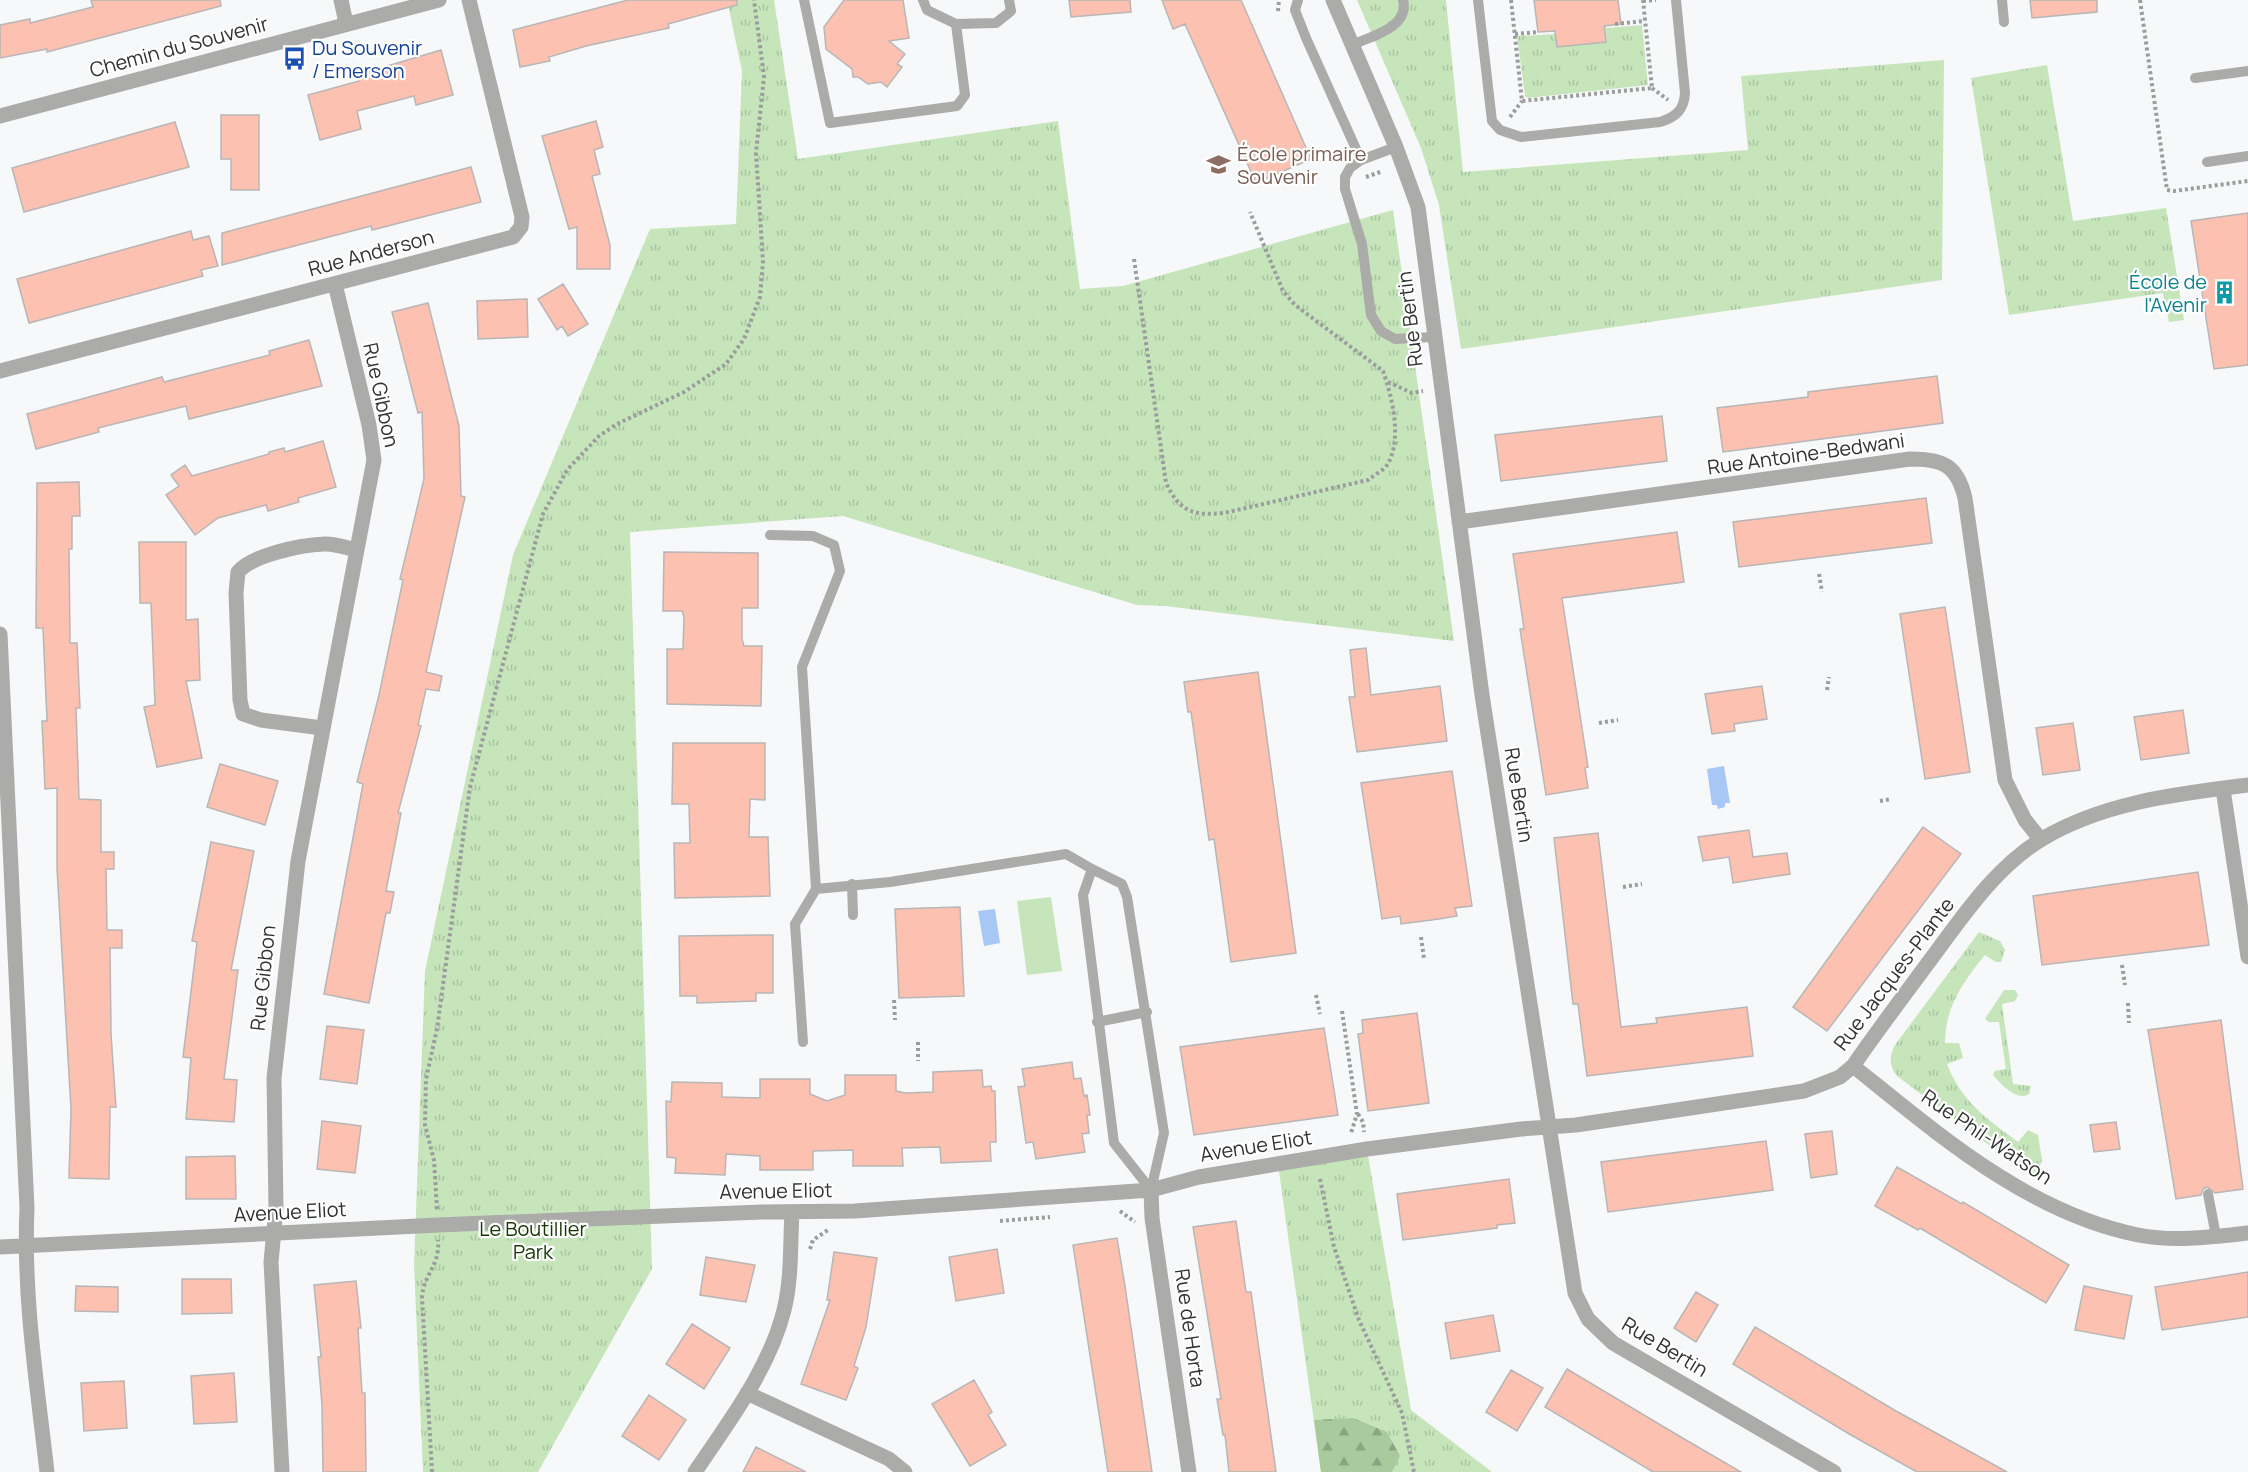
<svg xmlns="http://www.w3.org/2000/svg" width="2248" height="1472" font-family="Manrope,sans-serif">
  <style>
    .grass { fill: url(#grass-tufts) }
    .forest { fill: url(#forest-firs) }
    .garden { fill: #c6e5bb }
    .water { fill: #a7c8f5 }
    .building { fill: #fcc1b1; stroke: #b8b6b6; stroke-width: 1.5 }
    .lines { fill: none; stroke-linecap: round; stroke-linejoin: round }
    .path { stroke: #9b9c9c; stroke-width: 4; stroke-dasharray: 3 3; stroke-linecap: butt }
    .service { stroke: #ababaa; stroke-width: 10 }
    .minor { stroke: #ababaa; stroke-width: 15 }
    .tertiary { stroke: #ababaa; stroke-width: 15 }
    .labels { text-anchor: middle; stroke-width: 4.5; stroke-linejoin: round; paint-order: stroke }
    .street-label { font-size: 20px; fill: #303131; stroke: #fff }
    .transit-label { font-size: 20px; fill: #164399; stroke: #fff; text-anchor: start }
    .education-label { font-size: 20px; fill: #785e54; stroke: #fff; text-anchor: start }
    .culture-label { font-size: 20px; fill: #0d838f; stroke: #fff; text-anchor: end }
    .park-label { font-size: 20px; fill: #163606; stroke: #fff }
  </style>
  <defs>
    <pattern id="grass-tufts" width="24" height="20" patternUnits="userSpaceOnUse" patternTransform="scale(1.5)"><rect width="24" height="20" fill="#c6e5bb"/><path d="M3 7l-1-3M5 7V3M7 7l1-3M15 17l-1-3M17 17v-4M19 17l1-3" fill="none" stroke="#aac5a1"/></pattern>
    <pattern id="forest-firs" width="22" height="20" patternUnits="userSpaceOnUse" patternTransform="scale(1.5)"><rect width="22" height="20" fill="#a8ca9d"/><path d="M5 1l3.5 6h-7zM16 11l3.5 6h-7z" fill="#89a581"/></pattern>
  </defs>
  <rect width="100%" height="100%" fill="#f7f8f9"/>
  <path class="grass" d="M727,0H774L798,159L1058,121L1080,289L1123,286L1393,210L1454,641L1165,606L1137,605L843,516L630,532L652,1269L538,1472H423L414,1265L425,971L513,555L650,229L736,224L742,71Z
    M1357,0H1446L1463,172L1748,150L1741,76L1944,60L1942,280L1461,349L1439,205L1421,148Z
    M1604,25L1607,28L1642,25L1648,85L1527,98L1525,96L1517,36L1556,34L1558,47L1606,42Z
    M2047,65L2073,221L2166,208L2184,320L2169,322L2163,293L2009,315L1971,78Z
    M1979,932L2000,941L2005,950L2001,962H1996L1985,955C1963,982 1945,1007 1945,1043H1959L1963,1058L1947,1064C1961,1101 1987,1119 2018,1142L2028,1130L2038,1135L2042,1160L2036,1176L2005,1157L1897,1076C1889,1066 1889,1057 1895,1045Z
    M2004,990H2015L2018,995L2015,1001L2002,1004L2013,1084L2031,1086L2029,1094C2017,1102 2001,1084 1993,1075L1995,1071L2006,1069L1999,1022H1989L1985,1019Z
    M1367,1149L1411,1410L1492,1472H1321L1278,1164Z"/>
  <path class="forest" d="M1353,1418L1387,1432L1400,1456L1392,1472H1321L1314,1420Z"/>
  <path class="garden" d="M1051,897L1062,971L1027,975L1017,901Z"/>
  <path class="water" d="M1724,766L1730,803H1725V807L1718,809L1717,805H1712L1707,769Z
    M995,909L1000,943L984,946L978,911Z"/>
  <path class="building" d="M91,0H220L221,6L47,52V49L0,58V25L30,19V23L93,7Z
    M628,0H737V5L668,24L669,28L586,46L549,57L550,61L520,67L513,30Z
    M844,0H903L909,38L889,41L905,54L897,64L902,67L887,87L881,82L868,84L858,77H853L852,69L826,49L824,27Z
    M1069,0H1130L1131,12L1071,17Z
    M1162,0H1241L1311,159L1256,183L1185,24L1173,29Z
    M1534,0H1618L1621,24L1604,26L1606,42L1557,47L1555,31L1538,32Z
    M2030,0H2097V12L2032,18Z
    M441,50L453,95L416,105L414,96L357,111L361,129L320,140L308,95L359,81L357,75Z
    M221,115H259V190H231V159H221Z
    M596,121L603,147L594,150L600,174L592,176L610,245V269H577V227L569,229L542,136Z
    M175,122L189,167L24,212L12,168Z
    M471,167L481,202L372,230L371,226L222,265V233Z
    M2248,213V365L2214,369L2191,221Z
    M191,231L193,240L209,236L218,266L201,270L203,276L29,323L17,279Z
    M563,284L588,324L568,336L562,326L557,330L538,299Z
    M527,299L528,337L478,339L477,301Z
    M428,303L459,426L461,496L465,497L426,672L442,676L439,691L426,689L418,725L421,726L398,813H401L386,891L394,892L390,913H386L369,1003L324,994L363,784L357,782L379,695L403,580L400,579L424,479L422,412L418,413L392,312Z
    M309,340L322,386L189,419L186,406L98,428L99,432L36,449L27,414L162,377L164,382L270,355L269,351Z
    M1937,376L1943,423L1723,452L1717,408L1808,397V392Z
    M1662,416L1667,461L1501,481L1495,435Z
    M323,441L336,487L298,498L299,502L268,511L266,505L218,518L195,535L166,495L179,486L171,475L185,465L192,476L269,454V452L284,448L285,452Z
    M79,482L80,516H72V549H69L70,643H77L80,708H76L79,799L101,800V852H114V869H106L107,930H122V948H110L111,1034L116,1107H110L109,1179L69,1178L71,1109L57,868V788L45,789L42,721H47L43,628H36L37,483Z
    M1926,498L1932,543L1739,567L1733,522Z
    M1677,532L1684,582L1562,598L1588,767L1585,768L1588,788L1546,795L1520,629H1524L1513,554Z
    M139,542H186V620L198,619L200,680L186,681L202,758L157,767L144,707L155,705L151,603H140Z
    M664,552L758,553V608H742V639L744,646H762L761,706L667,704V649H683L684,617L682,611H663Z
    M1945,607L1970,772L1925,779L1900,614Z
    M1366,648L1371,695L1440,686L1447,741L1357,752L1349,697H1355L1350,650Z
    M1258,672L1296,953L1231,962L1214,839L1209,840L1191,712H1188L1184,682Z
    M1762,686L1767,719L1734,724L1735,731L1712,734L1705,694Z
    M2183,710L2189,753L2141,760L2134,717Z
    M2073,723L2080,770L2043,775L2036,728Z
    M673,743H765V800L750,799L749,837H768L770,896L675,898L674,843H690L689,804H672Z
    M220,764L278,781L265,825L207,807Z
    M1452,771L1472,906L1455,908L1457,916L1439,919L1401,924L1400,916L1382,919L1361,783Z
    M1923,827L1961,854L1827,1031L1793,1007Z
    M1749,830L1753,857L1787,853L1790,874L1733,883L1729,857L1703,861L1698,837Z
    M1598,833L1621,1027L1657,1023L1656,1018L1747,1007L1753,1056L1587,1076L1578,1004H1573L1554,838Z
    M211,842L254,851L231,970H238L224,1079L237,1080L234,1122L186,1119L191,1058L183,1057L197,942L192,941Z
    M2198,872L2209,945L2042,965L2033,896Z
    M960,907L964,996L899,998L895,909Z
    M773,935V993H756V1001L697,1003V996H680L679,936Z
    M1417,1013L1429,1103L1368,1111L1358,1034L1363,1033L1362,1020Z
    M2221,1020L2243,1189L2215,1193L2207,1187L2203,1189L2201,1195L2176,1199L2148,1030Z
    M327,1026L364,1030L357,1084L320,1079Z
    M1324,1028L1338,1115L1194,1135L1180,1047Z
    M1072,1062L1074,1079L1081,1078L1084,1096L1087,1095L1090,1115H1087L1089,1133L1082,1134L1085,1152L1036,1159L1033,1142L1026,1143L1018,1087L1025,1086L1022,1069Z
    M982,1070L983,1087L991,1086L992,1091H995L996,1142H990L991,1161L941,1163L940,1147L902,1148L903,1166H853V1150L813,1151V1170H760V1156L726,1154L725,1175L675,1173L676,1158L667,1157L666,1101L671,1102L672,1082L722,1083V1097L760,1098V1079H810V1094L827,1101L845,1095V1075H896V1091L905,1093L933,1092V1072Z
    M322,1121L361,1126L355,1173L317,1169Z
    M2116,1122L2120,1149L2094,1152L2090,1125Z
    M1832,1131L1837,1174L1811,1178L1805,1134Z
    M1766,1141L1773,1190L1608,1212L1601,1162Z
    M235,1156L236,1199H186V1157Z
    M1897,1167L1962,1204L1963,1202L2069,1265L2046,1303L1920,1228L1918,1230L1875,1206Z
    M1509,1179L1515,1223L1497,1225V1228L1403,1240L1397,1194Z
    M1236,1221L1246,1292H1251L1276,1472H1229L1225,1435H1223L1217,1399H1221L1193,1227Z
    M1117,1238L1125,1286L1152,1472H1108L1073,1245Z
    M997,1249L1004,1293L956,1301L949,1257Z
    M834,1252L877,1258L866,1327L854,1366L858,1368L846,1400L801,1384L830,1300H827Z
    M706,1257L755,1265L746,1302L700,1295Z
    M2248,1272V1317L2162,1330L2155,1287Z
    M182,1279H231L232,1313L182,1314Z
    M356,1281L361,1328H358L362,1393H365L366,1472H323L322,1405L318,1357H321L314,1285Z
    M76,1286L118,1287V1312L75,1311Z
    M2084,1286L2132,1296L2124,1339L2075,1330Z
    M1696,1292L1718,1305L1696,1342L1674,1328Z
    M1493,1315L1500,1351L1451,1359L1445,1323Z
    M692,1324L730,1348L704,1389L666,1364Z
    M1755,1327L1896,1411L2007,1472H1917L1851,1435L1733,1364Z
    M1567,1369L1674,1433L1741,1472H1653L1545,1407Z
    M1511,1370L1543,1388L1517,1431L1486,1412Z
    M234,1373L237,1422L194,1424L191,1376Z
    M974,1380L992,1412L988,1415L1006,1445L970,1466L932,1404Z
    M124,1381L127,1428L84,1431L81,1383Z
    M649,1395L686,1420L659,1460L622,1436Z
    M756,1447L806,1472H743Z"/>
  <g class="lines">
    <path class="path" d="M1511,0L1522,101L1652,88L1643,0
      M2140,0L2167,190L2174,191L2248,181
      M1643,1L1656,0
      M1278,11L1279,0
      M1615,24L1645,21
      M1515,34L1538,32
      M1652,88L1668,100
      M1510,117L1522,101
      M1366,177L1383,171
      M1134,259L1166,483C1180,512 1193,516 1224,513L1368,480C1374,475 1383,471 1387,465C1403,440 1392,397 1383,371L1295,305L1283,291L1250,212
      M1388,382L1412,393L1423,391
      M1819,574L1822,592
      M1827,690L1829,677
      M1599,723L1618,720
      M1880,801L1891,799
      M1623,887L1642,884
      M1421,937L1424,959
      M2122,965L2125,985
      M1316,995L1320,1014
      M894,1000L895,1020
      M2128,1003L2129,1023
      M1342,1011L1357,1114L1351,1133
      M918,1042V1061
      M1358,1114L1363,1122L1364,1132
      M1320,1179L1334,1247L1359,1320L1402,1413L1414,1472
      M437,1209L434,1160L425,1125L426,1079L437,1029L470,787L543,514L567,470L599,436L617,424L684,392L726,364L744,339L760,297L763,262L756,153L764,77L754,0
      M1120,1211L1135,1222
      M1000,1221L1050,1217
      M810,1249L813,1240L828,1230
      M432,1472L422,1297C424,1273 440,1267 438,1240"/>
    <path class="service" d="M804,0L830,123L957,106L965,95L956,24L927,10L923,0
      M1298,0L1295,10L1306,38L1361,160
      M1478,0L1492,121L1500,130L1521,137L1660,122C1676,117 1684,110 1685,93L1676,0
      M2002,0L2004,22
      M956,24L996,23L1011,11L1009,0
      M1352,45C1372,36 1410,27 1403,0
      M2195,78L2248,71
      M1396,147L1361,160L1350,168L1345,177V189L1362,244L1371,315L1381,331L1395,339L1433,337
      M2207,162L2248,156
      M770,535L813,536L834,545L840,571L802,667L816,889L890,882L1066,854L1092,869L1083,895L1114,1143L1151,1190
      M1092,869L1122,884L1127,897L1164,1133L1151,1190
      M852,884L853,915
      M1097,1022L1147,1012
      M803,1042L795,924L816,889
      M2208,1194L2216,1236"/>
    <path class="minor" d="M341,0L346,23
      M1333,0L1396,147L1418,207L1482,695L1575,1293L1588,1319L1613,1343L1834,1472
      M0,371L513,237L521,227L522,217L469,0
      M1459,522L1910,459C1943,459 1957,465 1965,498L2005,780L2025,820L2041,840
      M0,634L27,1208C23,1296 37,1384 47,1472
      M322,728L261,720L243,714L240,700L236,593L238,572C252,555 301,545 324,544C334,543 347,548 357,550
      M2223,789L2248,957
      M1853,1066C1938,1134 2028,1213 2138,1235C2174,1242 2212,1237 2248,1233
      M1151,1190L1152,1218L1189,1472
      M0,1247L438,1225L762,1212L855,1211L1151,1190L1199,1177L1367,1149L1521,1129L1576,1125L1804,1091L1840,1077L1853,1066C1877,1031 1903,997 1928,963C1961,919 1994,868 2042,839C2104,802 2177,794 2248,785
      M747,1393L889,1459L905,1472
      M282,1472L271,1262L276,1209L274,1078L298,861L374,460L369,425L335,284
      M695,1472C729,1421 769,1370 784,1310C792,1278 790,1245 792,1213"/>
    <path class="tertiary" d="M0,116L439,0"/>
  </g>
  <defs>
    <symbol id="bus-bare" viewBox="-9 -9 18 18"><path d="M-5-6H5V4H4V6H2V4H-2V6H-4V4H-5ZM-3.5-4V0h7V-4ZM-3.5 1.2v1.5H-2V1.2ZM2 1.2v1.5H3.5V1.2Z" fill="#1a4fb4" stroke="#fff" stroke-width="2.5" paint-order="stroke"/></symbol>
    <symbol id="school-bare" viewBox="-9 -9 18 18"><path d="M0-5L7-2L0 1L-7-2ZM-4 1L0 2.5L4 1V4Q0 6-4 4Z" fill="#8d6e63" stroke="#fff" stroke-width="2.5" paint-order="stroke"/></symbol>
    <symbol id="building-bare" viewBox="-9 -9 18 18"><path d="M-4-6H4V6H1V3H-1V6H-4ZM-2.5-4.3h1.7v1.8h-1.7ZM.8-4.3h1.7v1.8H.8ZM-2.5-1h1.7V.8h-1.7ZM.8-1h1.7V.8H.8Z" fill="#0f9aa8" stroke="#fff" stroke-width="2.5" paint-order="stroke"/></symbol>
  </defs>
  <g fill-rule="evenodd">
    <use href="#bus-bare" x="278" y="42" width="33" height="33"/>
    <use href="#school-bare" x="1202" y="148" width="33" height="33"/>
    <use href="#building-bare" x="2208" y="276" width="33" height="33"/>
  </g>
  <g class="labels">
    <g class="street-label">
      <text transform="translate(179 47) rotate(-15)" y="7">Chemin du Souvenir</text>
      <text transform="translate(371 253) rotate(-15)" y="7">Rue Anderson</text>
      <text transform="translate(1410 319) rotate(-97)" y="7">Rue Bertin</text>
      <text transform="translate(381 395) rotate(78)" y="7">Rue Gibbon</text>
      <text transform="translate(1806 454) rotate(-8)" y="7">Rue Antoine-Bedwani</text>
      <text transform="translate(1519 795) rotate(81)" y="7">Rue Bertin</text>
      <text transform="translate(1894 974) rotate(-53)" y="7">Rue Jacques-Plante</text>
      <text transform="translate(263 978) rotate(-84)" y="7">Rue Gibbon</text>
      <text transform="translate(1987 1137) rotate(34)" y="7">Rue Phil-Watson</text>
      <text transform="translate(1256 1146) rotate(-9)" y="7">Avenue Eliot</text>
      <text transform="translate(776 1191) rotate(-1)" y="7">Avenue Eliot</text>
      <text transform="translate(290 1212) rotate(-3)" y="7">Avenue Eliot</text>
      <text transform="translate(1190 1328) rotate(82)" y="7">Rue de Horta</text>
      <text transform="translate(1665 1347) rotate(31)" y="7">Rue Bertin</text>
    </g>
    <g class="transit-label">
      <text x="312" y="55">Du Souvenir<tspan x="312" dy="23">/ Emerson</tspan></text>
    </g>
    <g class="education-label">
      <text x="1237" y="161">École primaire<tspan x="1237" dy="23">Souvenir</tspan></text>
    </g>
    <g class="culture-label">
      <text x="2207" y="289">École de<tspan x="2207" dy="23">l'Avenir</tspan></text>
    </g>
    <g class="park-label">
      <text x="533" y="1236">Le Boutillier<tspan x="533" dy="23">Park</tspan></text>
    </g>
  </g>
</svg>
